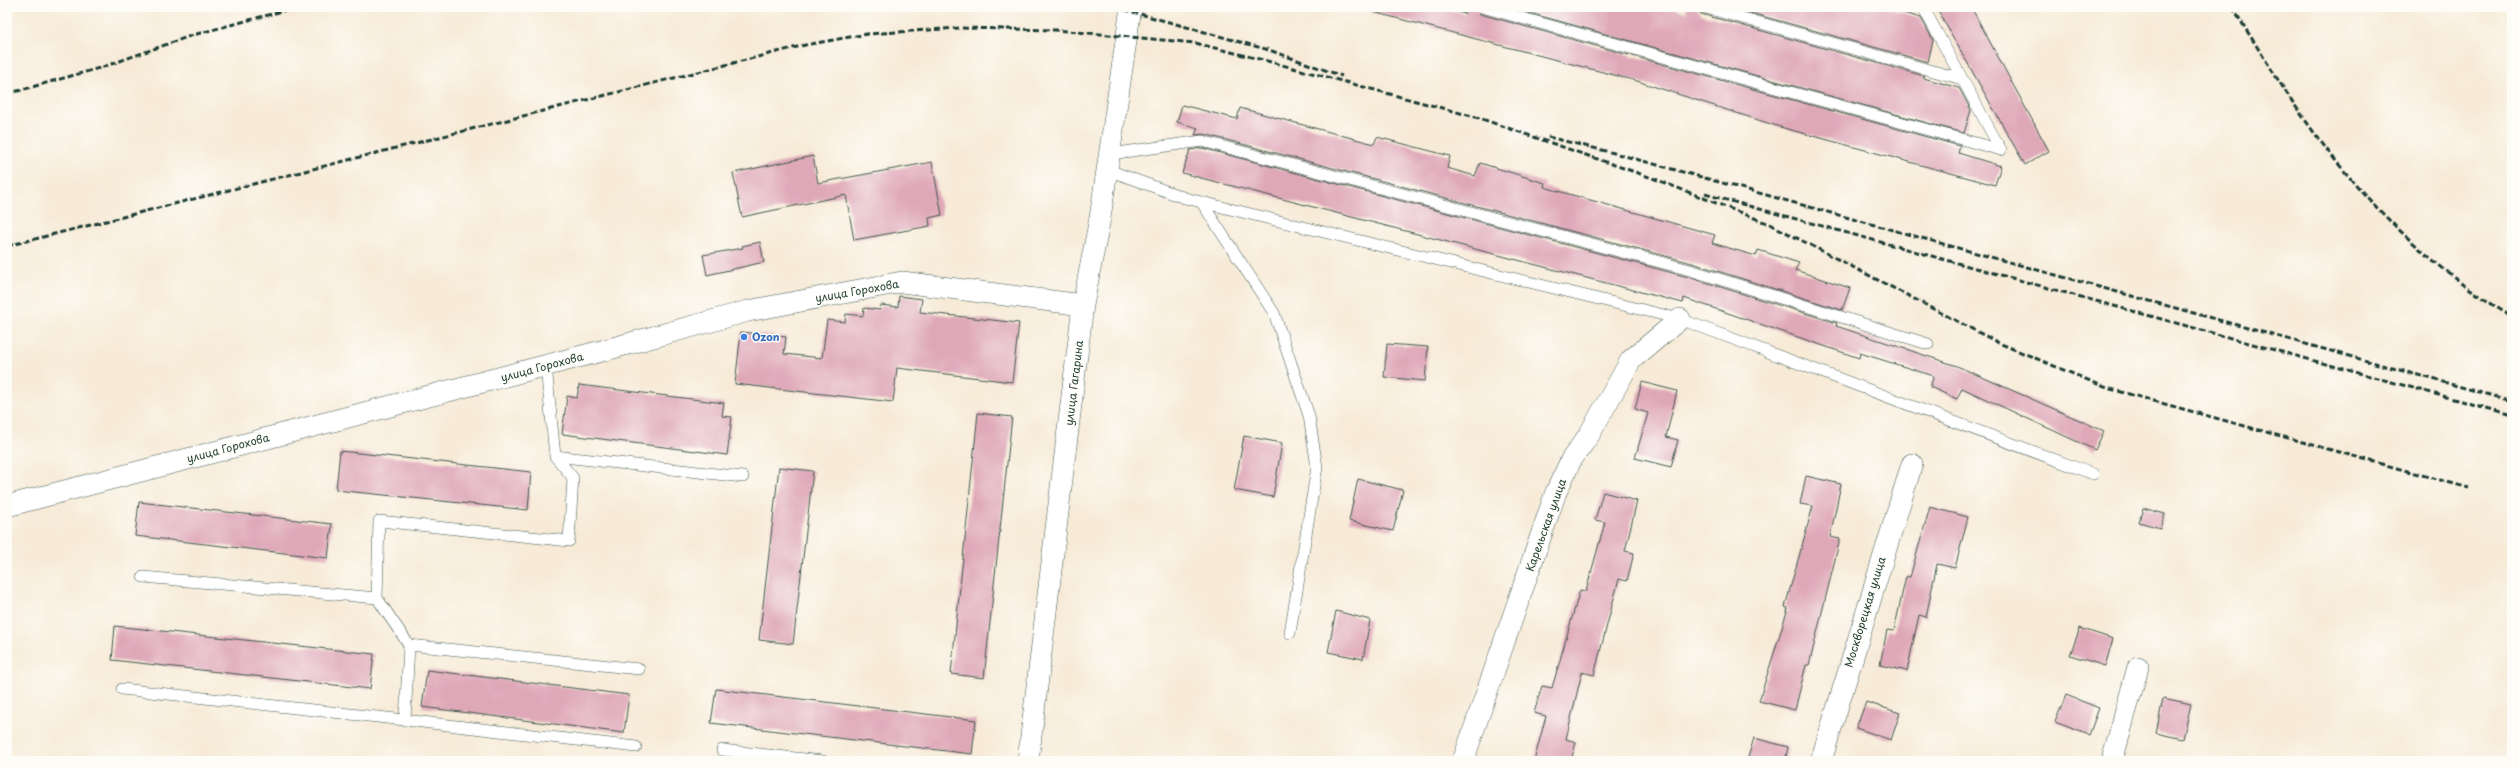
<svg xmlns="http://www.w3.org/2000/svg" width="2519" height="768" font-family="'Playpen Sans',sans-serif">
  <style>
    .building { fill: #dfa8b9 }
    .lines { fill: none; stroke-linecap: round; stroke-linejoin: round }
    .lane-casing { stroke: #3f574d; stroke-width: 12 }
    .street-casing { stroke: #3f574d; stroke-width: 22 }
    .lane { stroke: #fff; stroke-width: 11 }
    .street { stroke: #fff; stroke-width: 21 }
    .rail { stroke: #1f3d34; stroke-width: 3; stroke-dasharray: 6 3; stroke-linecap: butt }
    .shop-dot { fill: #3f7fe0; stroke: #fdfcf7; stroke-width: 1.5 }
    .labels { text-anchor: middle; stroke-width: 3; stroke-linejoin: round; paint-order: stroke }
    .street-label { font-size: 11px; fill: #1f3d34; stroke: #fdfcf7 }
    .shop-label { font-size: 11px; font-weight: bold; fill: #366cbe; stroke: #fdfcf7; text-anchor: start }
  </style>
  <rect width="100%" height="100%" fill="#fdfcf7"/>
  <filter id="ink" filterUnits="userSpaceOnUse"><feTurbulence type="fractalNoise" baseFrequency=".025" numOctaves="2"/><feDisplacementMap in="SourceGraphic" scale="8" xChannelSelector="R" yChannelSelector="G"/><feConvolveMatrix kernelMatrix="1 2 1 2 8 2 1 2 1" color-interpolation-filters="sRGB"/></filter>
  <filter id="wash" filterUnits="userSpaceOnUse"><feTurbulence type="fractalNoise" baseFrequency=".012" numOctaves="4" result="noise"/><feDisplacementMap in="SourceGraphic" scale="16" xChannelSelector="R" yChannelSelector="G"/><feGaussianBlur stdDeviation="0.9" result="paint"/><feColorMatrix in="noise" values="0 0 0 0 0 0 0 0 0 0 0 0 0 0 0 0 0 1.4 0 .05"/><feComposite in="paint" operator="in"/></filter>
  <g filter="url(#wash)">
    <rect width="100%" height="100%" fill="#f7ebd8"/>
    <g id="blocks">
      <path class="building" d="M1373,7H1439L1465,14L1466,7H1475L1480,14L1960,146L1958,153L2001,166L1995,185L1780,127L1637,81L1373,12Z
        M1508,7H1669L1686,12L1687,7H1696L1701,14L1924,76L1923,78L1959,88L1971,110L1964,133Z
        M1729,7H1883L1921,18L1933,40L1928,62Z
        M1936,7H1971L2049,151L2025,165Z
        M1182,105L1237,119L1240,108L1374,144L1377,137L1450,156L1447,168L1475,176L1480,163L1545,183L1544,187L1715,235L1712,243L1756,256L1758,250L1799,263L1795,270L1850,288L1842,310L1692,263L1204,134L1195,135L1198,128L1177,122Z
        M1202,148L1688,277L1837,323L1836,326L1957,366L2104,431L2095,450L1962,388L1957,399L1930,387L1934,376L1860,353L1859,358L1684,298L1683,303L1182,173L1190,150Z
        M813,156L818,183L932,162L942,215L929,218L930,226L854,240L846,195L742,217L733,173Z
        M760,242L764,262L707,275L703,255L743,248L742,246Z
        M899,296L922,299L920,312L1019,323L1012,382L897,368L893,402L735,384L741,332L786,337L784,354L822,358L827,320L845,322L846,314L863,316L864,308L880,310L881,305L898,307Z
        M1387,344L1428,347L1425,381L1384,377Z
        M1642,382L1677,391L1666,437L1678,440L1671,467L1635,458L1648,413L1635,409Z
        M579,385L724,403L722,416L732,417L727,455L562,434L567,396L577,398Z
        M978,413L1012,417L984,678L951,674Z
        M1244,436L1282,443L1273,497L1234,490Z
        M340,451L531,472L528,510L336,490Z
        M779,467L813,471L793,644L759,640Z
        M1806,476L1841,484L1830,537L1840,539L1809,665H1806L1795,710L1759,701L1788,608L1785,607L1813,506L1800,504Z
        M1358,479L1403,490L1393,531L1349,521Z
        M1603,492L1637,501L1625,551L1634,553L1627,581L1619,579L1594,675L1582,672L1566,739L1576,742L1571,761H1534L1546,716L1534,713L1542,686L1552,688L1580,590L1586,591L1605,522L1595,520Z
        M139,502L332,524L328,558L135,536Z
        M1930,507L1968,517L1955,568L1937,564L1926,617L1919,615L1907,671L1880,665L1887,630L1894,631L1906,576L1910,577Z
        M2143,508L2165,514L2160,528L2139,522Z
        M1336,611L1370,620L1363,659L1328,652Z
        M115,626L374,654L370,689L112,660Z
        M2080,628L2113,639L2105,666L2070,655Z
        M427,670L629,695L624,733L422,707Z
        M716,689L976,720L972,754L711,723Z
        M2066,695L2099,708L2089,735L2055,722Z
        M2163,698L2191,704L2183,739L2156,733Z
        M1866,702L1900,713L1891,740L1856,728Z
        M1754,738L1788,747L1785,761H1747Z"/>
    </g>
  </g>
  <g filter="url(#ink)">
    <use href="#blocks" fill-opacity="0" stroke="#3f574d" stroke-width="1"/>
    <g class="lines">
      <defs>
        <path id="lane" d="M1482,7L2001,150L1923,7
          M1703,7L1962,79
          M1110,154L1202,141L1690,270L1928,344
          M1108,170L1185,198L1680,319L2093,474
          M1202,203L1274,313L1309,416L1317,467L1290,633
          M546,366L555,456L743,477
          M143,577L377,598L379,521L569,541L573,478L555,456
          M377,598L409,645L639,669
          M409,645L405,720L636,747
          M122,689L405,720
          M722,750L823,761"/>
        <path id="street" d="M7,506L613,348L748,311L902,282L1083,305
          M1028,761L1083,305L1100,218L1131,7
          M1463,761L1556,492L1571,460L1589,435L1631,360L1680,319
          M1821,761L1912,464
          M2112,761L2138,667"/>
      </defs>
      <use href="#lane" class="lane-casing"/>
      <use href="#street" class="street-casing"/>
      <use href="#lane" class="lane"/>
      <use href="#street" class="street"/>
      <path class="rail" d="M1115,7L1269,50L1342,76
        M2232,7C2265,59 2297,113 2336,161C2386,223 2444,275 2512,317
        M7,94L103,67L193,35L298,7
        M1548,137L1614,153L2512,401
        M1705,194L2512,415
        M7,246L805,45L867,34L959,28L1056,30L1195,43L1271,62L1479,118L1655,179L1772,225L1999,343L2107,388L2469,488"/>
    </g>
  </g>
  <circle class="shop-dot" cx="744" cy="337" r="4"/>
  <g class="labels">
    <g class="street-label">
      <text transform="translate(857 291) rotate(-10)" y="4">улица Горохова</text>
      <text transform="translate(542 367) rotate(-15)" y="4">улица Горохова</text>
      <text transform="translate(1074 383) rotate(-83)" y="4">улица Гагарина</text>
      <text transform="translate(228 448) rotate(-15)" y="4">улица Горохова</text>
      <text transform="translate(1546 525) rotate(-70)" y="4">Карельская улица</text>
      <text transform="translate(1865 612) rotate(-73)" y="4">Москворецкая улица</text>
    </g>
    <g class="shop-label">
      <text x="752" y="341">Ozon</text>
    </g>
  </g>
  <rect width="2519" height="768" fill="none" stroke="#fdfcf7" stroke-width="24"/>
</svg>
